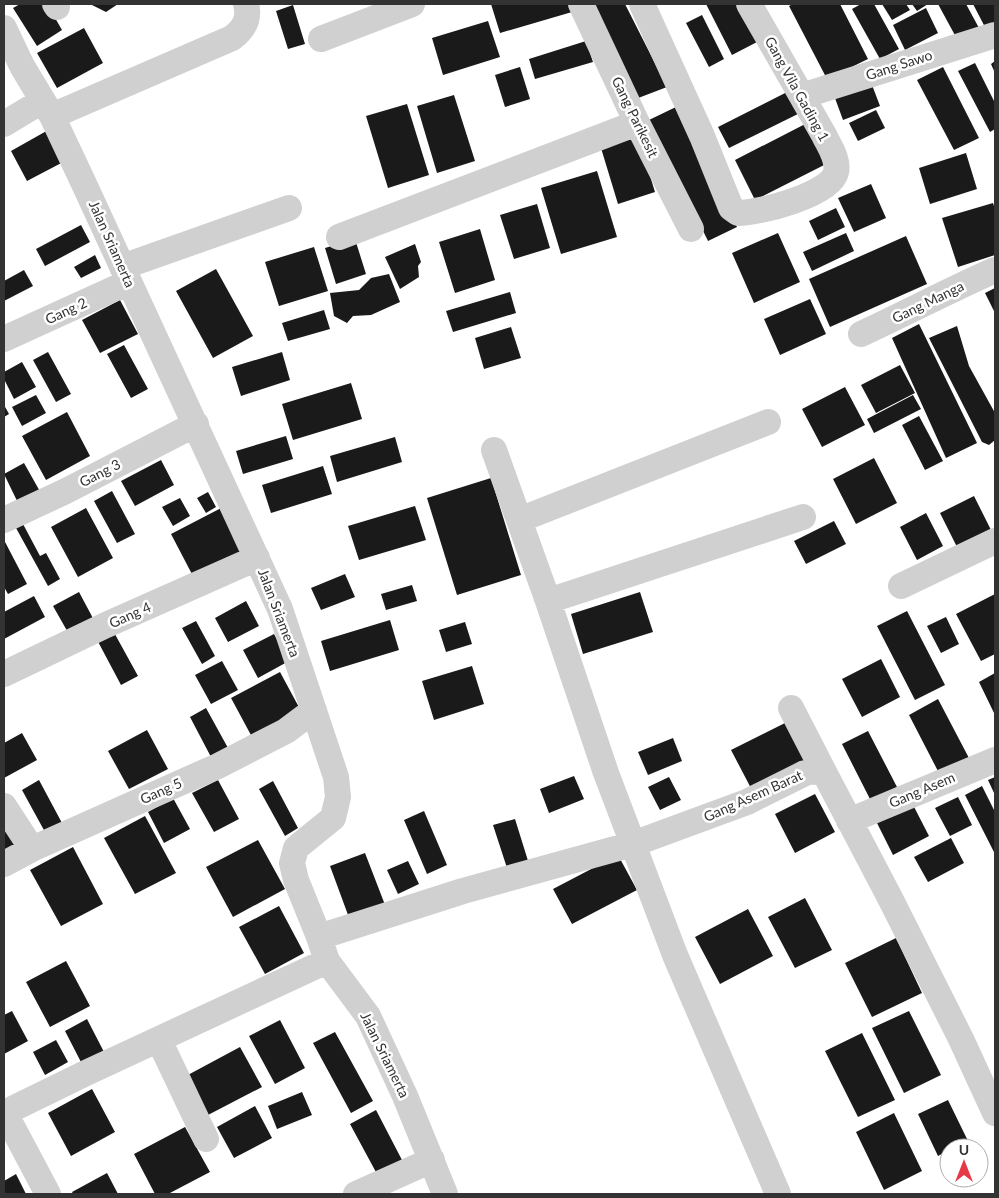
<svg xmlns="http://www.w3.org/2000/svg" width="999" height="1198" font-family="Lato,sans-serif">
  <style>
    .building { fill: #1a1a1a }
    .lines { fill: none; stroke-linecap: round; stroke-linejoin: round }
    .minor { stroke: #d0d0d0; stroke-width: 26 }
    .labels { text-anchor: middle; stroke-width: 5; stroke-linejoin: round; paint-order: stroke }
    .street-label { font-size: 14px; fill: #333; stroke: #fff }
  </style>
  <rect width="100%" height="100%" fill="#fff"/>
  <path class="building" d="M20,4H47L62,30L37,46L13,8Z
    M90,4H118L106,12Z
    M491,4H569L572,12L500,33Z
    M585,4H625L667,87L633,100Z
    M706,4H740L759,41L732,55Z
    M793,4H840L868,59L827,79L789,6Z
    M861,4H874L899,49L880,59L852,9Z
    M882,4H906L910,10L892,20Z
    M912,4H928L917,11Z
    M938,4H966L979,28L957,39Z
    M973,4H995V27L987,31Z
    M293,5L305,44L288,49L276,11Z
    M926,8L938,33L905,50L893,25Z
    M702,15L724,59L709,67L686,23Z
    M488,21L500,57L443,75L432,38Z
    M84,28L103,63L57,88L37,53Z
    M586,41L593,62L535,79L529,59Z
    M995,61V73L991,64Z
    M975,63L995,103V129L990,132L958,71Z
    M520,67L530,99L505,107L495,75Z
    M943,67L979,138L954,150L917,80Z
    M869,77L880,106L843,120L832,90Z
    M793,89L804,111L729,148L718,127Z
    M454,95L475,161L437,173L417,106Z
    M407,104L429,175L388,188L366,116Z
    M678,106L737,227L708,241L649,120Z
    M876,110L885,128L858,141L849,123Z
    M811,121L832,161L755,200L735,160Z
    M50,129L67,160L27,181L11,151Z
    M638,137L655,192L618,204L601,148Z
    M966,153L977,189L930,204L919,168Z
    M597,171L617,237L561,254L541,188Z
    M871,184L886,218L854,232L838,198Z
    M993,203L995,209V255L958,267L942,218Z
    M537,204L550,248L514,259L500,215Z
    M836,208L845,227L818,240L809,221Z
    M81,225L90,242L45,266L36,249Z
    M480,229L495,280L455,293L439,242Z
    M778,233L800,282L754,303L732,253Z
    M846,233L854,251L812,271L803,252Z
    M906,236L927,284L830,327L809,279Z
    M355,239L366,274L336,284L325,248Z
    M415,244L421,262L418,266L419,277L400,289L385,257Z
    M314,247L328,291L279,306L265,262Z
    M95,255L101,268L81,278L74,267Z
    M216,269L253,336L213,358L176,291Z
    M24,270L33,286L4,301V281Z
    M389,274L400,302L371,315L353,316L347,323L334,316L330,293L359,290L371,278Z
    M995,288V313L985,293Z
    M510,292L516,313L453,332L446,311Z
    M810,299L826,334L780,355L764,319Z
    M120,300L138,334L100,353L82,320Z
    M324,310L330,329L288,341L282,323Z
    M919,324L977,443L946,458L892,338Z
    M957,326L969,366L995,413V440L989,445L982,442L929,338Z
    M511,327L521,358L484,369L475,338Z
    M124,345L148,389L131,398L107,354Z
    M48,352L71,394L56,402L33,360Z
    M282,352L290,380L241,396L232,367Z
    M22,362L36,387L14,399L4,379V372Z
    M900,365L915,393L876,413L861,385Z
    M351,383L362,419L293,440L282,404Z
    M845,387L865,425L822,447L802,409Z
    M36,395L46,413L22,426L12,407Z
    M913,395L921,409L874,433L867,419Z
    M4,405L9,414L4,417Z
    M67,412L90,456L46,480L22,436Z
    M919,416L943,461L925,470L902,425Z
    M286,436L293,459L243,474L236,451Z
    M395,437L402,462L337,482L330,456Z
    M874,458L897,503L856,524L833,479Z
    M161,460L174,485L135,506L121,481Z
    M24,463L42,495L20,507L4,474Z
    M323,466L332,494L271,513L262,485Z
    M491,478L521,575L457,595L427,498Z
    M112,491L135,534L117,543L94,501Z
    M208,492L216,507L206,513L197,498Z
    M974,496L992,532L958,549L940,513Z
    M180,498L190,516L173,526L162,507Z
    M227,505L250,548L194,578L171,534Z
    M415,506L426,540L359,560L348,526Z
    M86,508L113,558L78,577L51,527Z
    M926,513L943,546L917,560L900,527Z
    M834,521L846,544L806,564L794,541Z
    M23,524L40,556L46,553L60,579L48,586L16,528Z
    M4,540L27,584L8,594L4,587Z
    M345,574L355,597L321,610L311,588Z
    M412,585L417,601L386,610L381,594Z
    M79,592L95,622L70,636L53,606Z
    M640,592L653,632L583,654L571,614Z
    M995,594V654L981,661L956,614Z
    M34,596L45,617L4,639V612Z
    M246,601L259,626L228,642L215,618Z
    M907,611L945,685L915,700L877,626Z
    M946,617L959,644L941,653L927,626Z
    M390,620L399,650L330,671L321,641Z
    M196,621L215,656L202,664L182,628Z
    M465,622L472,644L446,652L439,630Z
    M111,627L138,676L121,685L95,636Z
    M274,634L289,661L258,678L243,650Z
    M881,659L900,697L862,717L842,679Z
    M222,661L238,690L211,704L195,675Z
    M472,666L484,704L434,720L422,681Z
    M280,672L301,711L252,737L231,698Z
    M995,673V715L979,682Z
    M938,699L970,760L940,775L909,715Z
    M206,708L228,748L211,757L190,717Z
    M787,722L809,763L753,792L731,750Z
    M147,730L168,769L129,789L108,751Z
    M868,731L897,787L871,801L842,744Z
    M22,733L37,760L4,778V743Z
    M673,738L682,761L648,775L638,752Z
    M574,776L584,799L549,813L540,789Z
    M669,777L681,800L660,810L648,787Z
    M995,777V795L988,780Z
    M39,780L62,823L45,832L22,790Z
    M218,780L239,819L214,832L192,793Z
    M273,781L298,828L285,836L259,789Z
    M982,786L995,812V854L965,795Z
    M815,794L835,832L795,853L775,814Z
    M958,797L972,825L950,836L935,808Z
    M173,798L190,829L164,843L148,812Z
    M911,801L929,836L893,855L875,819Z
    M424,811L447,865L427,874L404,820Z
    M145,816L176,873L135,894L104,838Z
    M4,818L20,847L4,856Z
    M515,819L529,864L508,871L493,825Z
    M951,838L964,863L928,882L914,857Z
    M258,840L285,889L233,917L206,867Z
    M73,847L103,904L61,926L30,870Z
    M365,853L387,910L351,923L330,866Z
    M618,855L637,890L572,924L553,889Z
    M408,861L419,884L398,894L387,870Z
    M805,898L832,950L795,968L768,917Z
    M279,906L304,953L265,974L239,927Z
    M748,909L773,956L720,984L695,937Z
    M896,938L922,993L872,1017L845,963Z
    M66,961L90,1006L50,1027L26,982Z
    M12,1011L28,1041L4,1054V1015Z
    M909,1011L941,1075L904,1093L872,1028Z
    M87,1019L104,1052L82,1064L65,1031Z
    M280,1020L305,1068L275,1084L249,1036Z
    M335,1032L373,1101L351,1113L313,1043Z
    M862,1033L895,1100L858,1117L825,1051Z
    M56,1040L68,1062L45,1075L33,1052Z
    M240,1047L262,1087L208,1115L186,1076Z
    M92,1089L115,1132L71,1156L48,1113Z
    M302,1092L312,1115L277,1129L268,1106Z
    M948,1100L968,1141L954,1148H949V1150L938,1156L918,1114Z
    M255,1106L272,1138L234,1158L217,1127Z
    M376,1110L402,1160L377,1174L350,1124Z
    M894,1113L922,1171L884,1190L856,1132Z
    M185,1127L210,1172L168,1194H155L134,1154Z
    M107,1173L118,1194H73L72,1192Z
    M16,1174L26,1194H4V1181Z"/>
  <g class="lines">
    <path class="minor" d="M55,4L57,7
      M581,4L637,123L691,229
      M642,4L702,136L731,208L738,213C759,213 831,195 836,172C839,159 829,146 824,135L749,4
      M4,28L22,66L52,116L85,186L280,609L336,777L338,797L333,818L296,848L292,863L296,880L319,937L327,961L368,1016L405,1096L445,1194
      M321,39L412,4
      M802,96L995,35
      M52,116L232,38C244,29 250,19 246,4
      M4,124L42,101
      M339,237L637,123
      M122,267L289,208
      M861,334C906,313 950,290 995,270
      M4,339L129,282
      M494,450L548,601L606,773L675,955L778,1194
      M4,520L66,491L196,424
      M519,520L768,422
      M901,586L995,541
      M548,601L803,517
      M4,674L106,625L257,558
      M791,708L825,774
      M4,806L32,849
      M849,821L995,760
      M4,864L32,849L218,766L286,731L314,710
      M319,937L463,891L633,844L747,802L805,773L813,771L825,774L890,898L961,1039L995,1113
      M159,1040L206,1139
      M4,1113L86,1073L327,961
      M5,1113L48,1194
      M356,1194L432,1160"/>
  </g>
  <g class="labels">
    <g class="street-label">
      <text transform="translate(899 65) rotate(-18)" y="5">Gang Sawo</text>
      <text transform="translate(797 89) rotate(61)" y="5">Gang Vila Gading 1</text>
      <text transform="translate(635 117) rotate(64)" y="5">Gang Parikesit</text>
      <text transform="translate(112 244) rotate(66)" y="5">Jalan Sriamerta</text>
      <text transform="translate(928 302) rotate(-26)" y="5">Gang Manga</text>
      <text transform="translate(66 311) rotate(-25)" y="5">Gang 2</text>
      <text transform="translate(100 473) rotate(-27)" y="5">Gang 3</text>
      <text transform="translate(279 613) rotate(69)" y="5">Jalan Sriamerta</text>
      <text transform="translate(130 615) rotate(-24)" y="5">Gang 4</text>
      <text transform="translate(922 790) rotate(-23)" y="5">Gang Asem</text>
      <text transform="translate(161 791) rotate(-24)" y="5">Gang 5</text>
      <text transform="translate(753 796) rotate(-24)" y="5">Gang Asem Barat</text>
      <text transform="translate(385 1055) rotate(64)" y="5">Jalan Sriamerta</text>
    </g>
  </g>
  <rect width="999" height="1198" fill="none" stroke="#333333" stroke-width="10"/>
  <g transform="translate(964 1163)"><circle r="24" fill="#ffffff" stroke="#adadad"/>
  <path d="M0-4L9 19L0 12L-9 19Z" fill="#e63946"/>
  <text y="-8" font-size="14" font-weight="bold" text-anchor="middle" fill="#333333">U</text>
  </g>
</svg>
